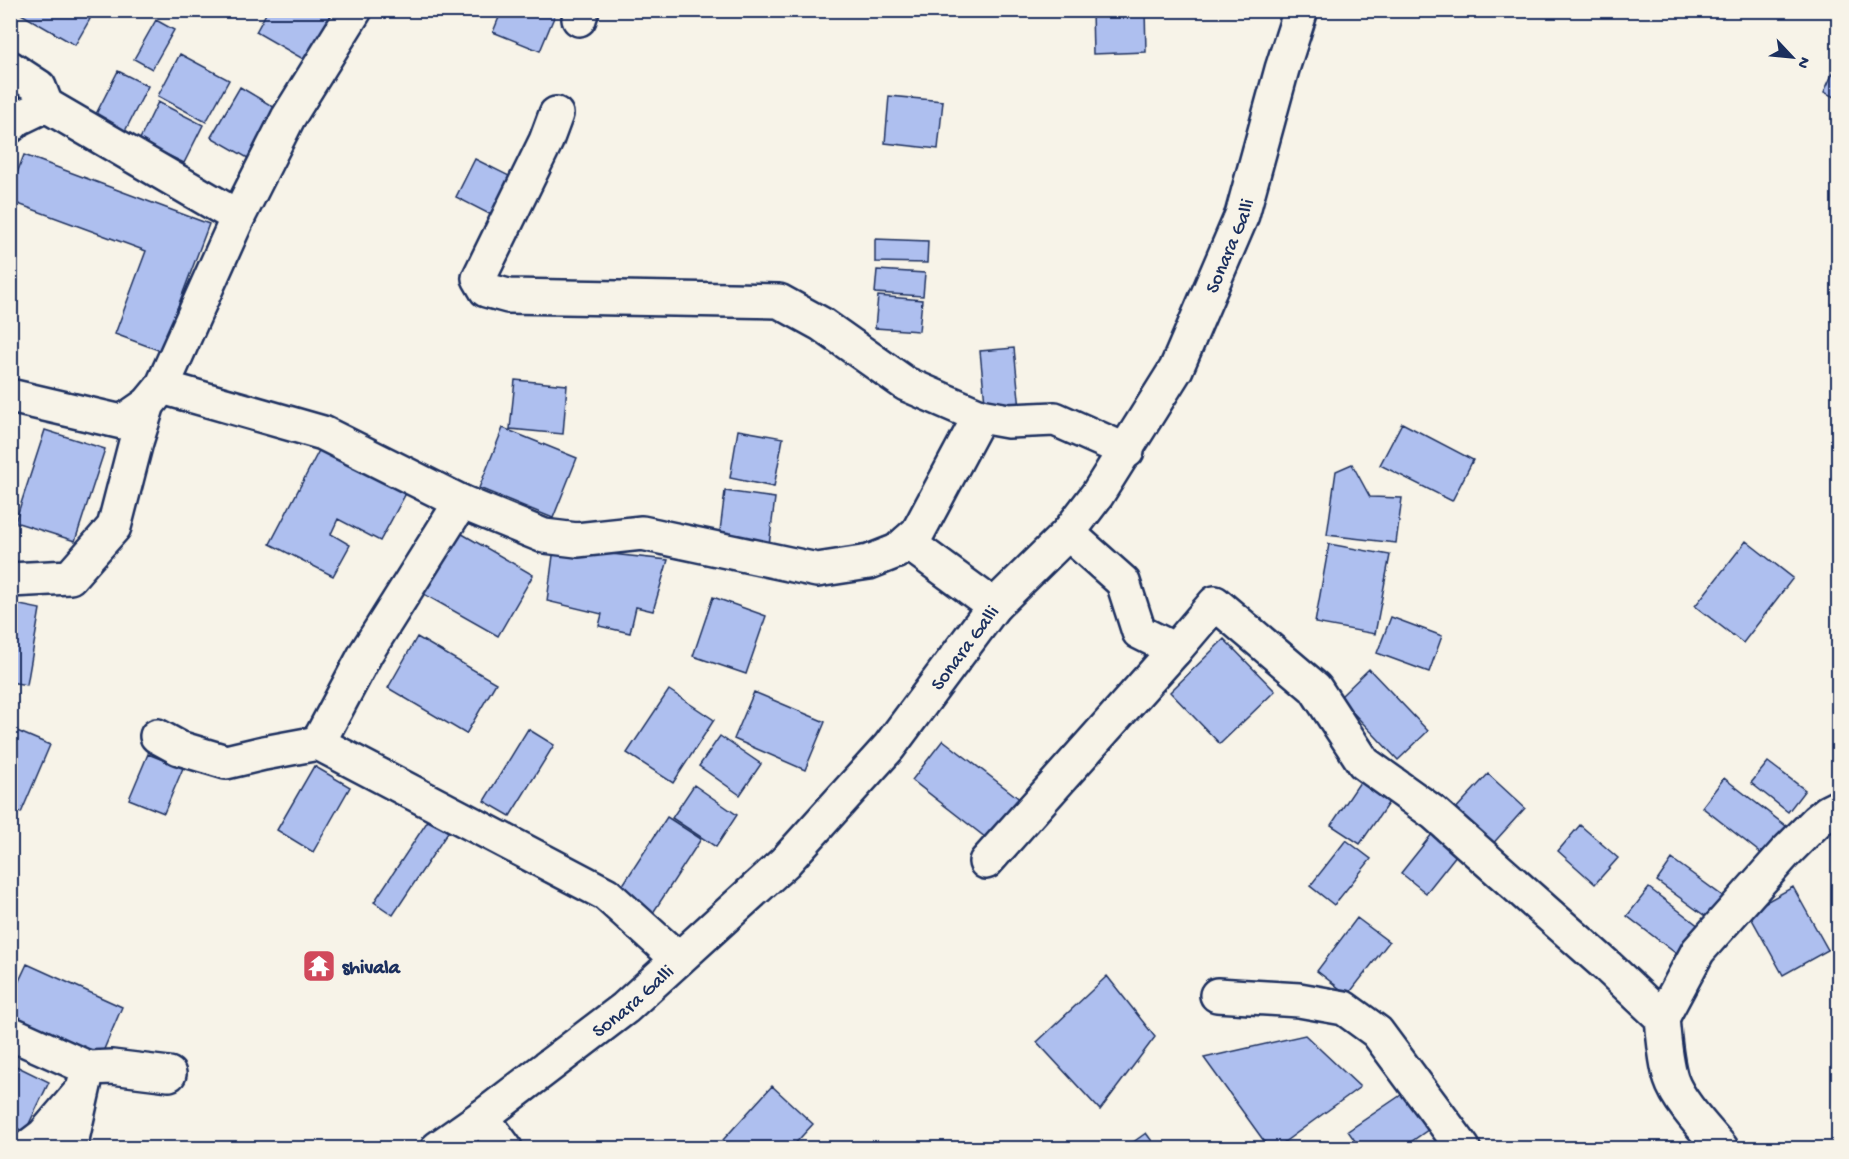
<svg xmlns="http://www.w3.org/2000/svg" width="1849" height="1159" font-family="'Gochi Hand',sans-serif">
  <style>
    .building { fill: #aebfef; stroke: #1b2f5e; stroke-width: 1.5 }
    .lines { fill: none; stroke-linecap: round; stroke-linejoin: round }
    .minor-casing { stroke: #1b2f5e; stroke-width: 38 }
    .minor { stroke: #f7f3e8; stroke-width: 33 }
    .labels { text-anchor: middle; stroke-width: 6; stroke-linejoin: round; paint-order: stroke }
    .street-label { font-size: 20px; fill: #1b2f5e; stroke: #f7f3e8 }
    .poi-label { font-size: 20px; font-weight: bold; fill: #1b2f5e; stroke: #f7f3e8; text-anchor: start }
  </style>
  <rect width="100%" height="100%" fill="#f7f3e8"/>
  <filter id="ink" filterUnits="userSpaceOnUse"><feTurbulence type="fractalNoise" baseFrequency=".0167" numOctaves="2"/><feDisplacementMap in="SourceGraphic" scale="12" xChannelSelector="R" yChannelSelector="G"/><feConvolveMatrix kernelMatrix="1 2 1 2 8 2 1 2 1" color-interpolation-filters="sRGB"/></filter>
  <g filter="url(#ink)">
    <path class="building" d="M14,10H75L90,19L75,45Z
      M268,10H340L310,63L256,32Z
      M502,10H557L540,51L493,32Z
      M1092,10H1145L1146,52L1093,54Z
      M156,20L174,30L152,69L134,59Z
      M180,54L229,80L206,122L158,96Z
      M1838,62V99L1824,92Z
      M118,71L148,86L124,133L94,118Z
      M240,87L282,112L253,161L211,137Z
      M889,96L943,101L938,149L885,143Z
      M158,102L203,125L184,163L139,141Z
      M24,155L209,224L161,351L115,334L146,251L10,201V191Z
      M475,159L523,183L503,221L456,197Z
      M875,239L928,241L927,263L875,262Z
      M877,270L925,273L923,296L875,293Z
      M878,296L922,300L919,331L875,328Z
      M1014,348L1020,409L986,413L980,351Z
      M515,380L567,385L563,434L510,429Z
      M1402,423L1473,460L1452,501L1380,465Z
      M503,428L577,458L553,518L479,488Z
      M45,430L105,449L75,541L15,522Z
      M738,430L783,438L774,487L730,478Z
      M325,439L411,484L380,541L338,519L331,534L350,545L333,576L270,544Z
      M1352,464L1370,497L1402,498L1396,543L1327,535L1336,471Z
      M725,491L775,498L768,553L718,547Z
      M457,531L533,575L498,636L422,593Z
      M1746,541L1793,578L1743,643L1695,606Z
      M1329,544L1390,555L1375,634L1315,623Z
      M554,548L668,560L653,611L636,607L630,633L599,626L602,614L547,601Z
      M713,597L766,616L746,674L693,656Z
      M10,603L40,609L27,685L10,682Z
      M1391,617L1442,636L1429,672L1377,653Z
      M417,637L496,683L466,734L388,688Z
      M1224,639L1275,691L1220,744L1170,692Z
      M1369,669L1428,731L1398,760L1339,698Z
      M669,690L714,720L673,783L627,753Z
      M754,692L825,722L805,770L734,739Z
      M10,728L50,745L21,813L10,808Z
      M528,729L554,745L510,816L484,801Z
      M720,736L761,764L740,795L699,766Z
      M943,740L1030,807L999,848L912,780Z
      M148,754L183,768L164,813L129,799Z
      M1768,762L1805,790L1788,812L1751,783Z
      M314,766L350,787L313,852L277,830Z
      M1488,774L1525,808L1489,848L1452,813Z
      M1724,778L1795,833L1772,862L1702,807Z
      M1360,782L1389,802L1360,844L1331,825Z
      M694,785L737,815L716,847L672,818Z
      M667,817L701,839L647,922L613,900Z
      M429,819L448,832L393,915L374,902Z
      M1580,825L1618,858L1595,884L1558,851Z
      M1436,829L1461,849L1426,893L1401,873Z
      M1346,840L1371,859L1334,905L1310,886Z
      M1672,859L1728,900L1712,921L1657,881Z
      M1793,887L1828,950L1783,975L1748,912Z
      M1649,888L1704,930L1682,958L1627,916Z
      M1357,918L1389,942L1348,995L1317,971Z
      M27,964L122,1007L99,1061L10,1021V1000Z
      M1107,976L1155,1037L1100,1110L1037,1042Z
      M1305,1035L1360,1087L1276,1148H1269L1204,1058Z
      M10,1063L49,1082L25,1132L10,1125Z
      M772,1086L813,1124L791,1148H732L723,1140Z
      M1407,1091L1432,1127L1402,1148H1360L1348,1131Z
      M1146,1133L1157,1148H1125Z"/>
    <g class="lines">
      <defs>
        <g id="minor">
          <path d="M579,19L582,10"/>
          <path d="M10,68L39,87L46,105"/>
          <path d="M556,114L546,141L479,278L486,290L508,296L779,301L821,324L906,384L980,416L1008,421L1055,419L1127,451"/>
          <path d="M10,126L17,119L46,105L238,217"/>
          <path d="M162,387L323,433L461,502L544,536L577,540L642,533L817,570L869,562L897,551L918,532L980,416"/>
          <path d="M10,396L122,422L148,404"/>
          <path d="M1068,533L1123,582L1139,632L1175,650L1215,603L1315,688L1364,763L1434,813L1607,966L1662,1018C1664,1038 1665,1059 1671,1079C1678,1101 1706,1130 1721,1148"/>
          <path d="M907,542L994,606"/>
          <path d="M10,580L70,577L114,527L136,442L148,404L162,387L238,217L288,118L355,10"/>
          <path d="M157,736L179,748L226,762L264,753L318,743L606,894L678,959"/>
          <path d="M318,743L366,653L461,502"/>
          <path d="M986,862L1175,650"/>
          <path d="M1217,995L1299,1000L1344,1008L1377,1032L1463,1148"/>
          <path d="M1662,1018L1698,951L1785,853L1817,821L1828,812L1838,807"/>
          <path d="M10,1033L88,1068L112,1067L169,1074"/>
          <path d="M482,1117L505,1148"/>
          <path d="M27,1148L44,1135L78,1095"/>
          <path d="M70,1148L88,1068"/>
          <path id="s1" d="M438,1148L482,1117L625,1008L785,862L889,747L994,606L1068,533L1097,495L1176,369L1242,215L1282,69L1301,10"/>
        </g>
      </defs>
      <use href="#minor" class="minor-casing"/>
      <use href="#minor" class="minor"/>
    </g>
  </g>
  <defs>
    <symbol id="temple-square" viewBox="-11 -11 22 22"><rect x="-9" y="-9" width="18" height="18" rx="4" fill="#d1495b" stroke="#f7f3e8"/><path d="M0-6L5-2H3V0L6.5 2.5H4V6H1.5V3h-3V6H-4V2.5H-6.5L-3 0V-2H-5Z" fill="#fff"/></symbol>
  </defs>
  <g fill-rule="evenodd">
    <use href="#temple-square" x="300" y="947" width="38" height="38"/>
  </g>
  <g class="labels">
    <g class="street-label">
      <text dy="7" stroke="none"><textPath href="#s1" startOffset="1216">Sonara Galli</textPath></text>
      <text dy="7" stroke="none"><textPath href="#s1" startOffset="730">Sonara Galli</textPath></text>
      <text dy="7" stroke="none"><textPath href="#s1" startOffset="244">Sonara Galli</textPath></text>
    </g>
    <g class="poi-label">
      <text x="342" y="973">shivala</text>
    </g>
  </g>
  <rect width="1849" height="1159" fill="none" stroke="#f7f3e8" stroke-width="36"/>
  <rect x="18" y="18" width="1813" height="1123" fill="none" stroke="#1b2f5e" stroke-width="2" filter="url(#ink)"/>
  <g transform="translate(1792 57) rotate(116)" stroke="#f7f3e8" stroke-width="4.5" paint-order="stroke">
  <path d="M0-4.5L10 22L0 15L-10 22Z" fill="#1b2f5e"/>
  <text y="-9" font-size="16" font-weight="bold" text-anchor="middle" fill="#1b2f5e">N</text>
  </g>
</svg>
